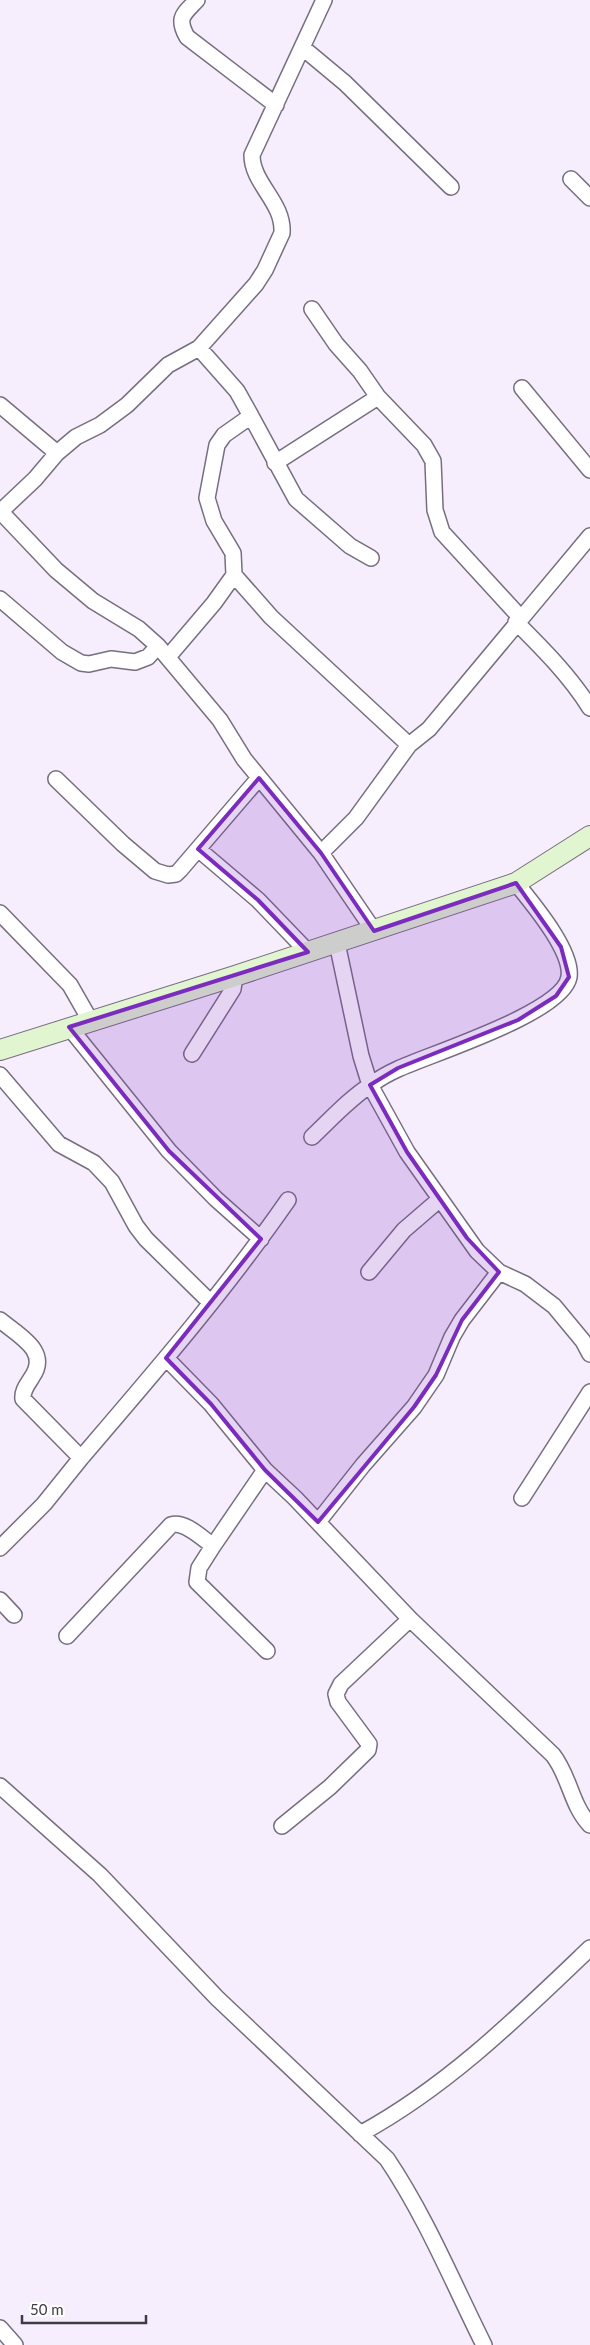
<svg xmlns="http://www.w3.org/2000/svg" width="590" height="2345" font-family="Lato,sans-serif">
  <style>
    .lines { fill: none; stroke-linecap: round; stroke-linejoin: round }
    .street-casing { stroke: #776e7f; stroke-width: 18 }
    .secondary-casing { stroke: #776e7f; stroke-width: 22 }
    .street { stroke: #fff; stroke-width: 15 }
    .secondary { stroke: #e1f5d0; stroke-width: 20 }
    .marked { fill: #7b2cbf; fill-opacity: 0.2; stroke: #7b2cbf; stroke-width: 4; stroke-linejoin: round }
  </style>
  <rect width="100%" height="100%" fill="#f6eefd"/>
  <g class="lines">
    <defs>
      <path id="street" d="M197,0C184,14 176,17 187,37L276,105
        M303,48L345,83L451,187
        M571,179L590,198
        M522,388L590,470
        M378,397L424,445L433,461L435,510L442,532L520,617
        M0,405L57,453
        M251,416L296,499L350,546L371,558
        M275,463L378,397L360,371L336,344L312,309
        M0,511L56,570L93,601L139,629L158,646L220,720L244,759L321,853L374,931
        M0,512L35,479L57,453L76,437L100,425L127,405L168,365L199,348L256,284L265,270L282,233C284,202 252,184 252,155L324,0
        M234,575L271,617L409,745L429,729L590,536
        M0,599L62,652L81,663L89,664L111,659L135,662L148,657L158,646
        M516,622C543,649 570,676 590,708
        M168,657L214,603L234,575L233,553L214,521L207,498L217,445L224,435L251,416L237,391L199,348
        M56,779L123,844L155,871L168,875L176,874L180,870L259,778
        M198,849L258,900L308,952
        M321,853L356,818L409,745
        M0,913L70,985L90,1020
        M337,943L361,1056L370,1085L407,1152L477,1251L499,1272L525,1284L554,1306L583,1341L590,1354
        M69,1027L169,1151L216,1199L261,1239
        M192,1054L228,997L233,989L235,976
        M0,1075L59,1144L94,1163L112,1182L136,1226L146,1239L211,1303
        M312,1137C331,1119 350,1098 372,1084C380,1078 389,1073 398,1069C430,1054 563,1013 569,977C573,951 532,903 516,883
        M369,1272L404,1230L440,1199
        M0,1320C19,1336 50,1351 32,1377C28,1384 22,1390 23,1399L81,1458C153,1374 225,1291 288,1200
        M166,1358L211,1404L265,1470
        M522,1498L590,1392
        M318,1522L363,1465L414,1407L436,1375L452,1337L462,1320L499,1272
        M213,1546L199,1568L197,1582L267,1651
        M0,1548L44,1504L81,1458
        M0,1600L14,1615
        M410,1619L553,1755C570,1777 571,1805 590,1825
        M67,1636L171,1525C184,1520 202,1538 213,1546L265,1470L295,1498L410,1619L341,1684L336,1694L338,1702L369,1744L368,1750L330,1787L282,1826
        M0,1786L100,1875L217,1998L387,2159C426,2217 453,2283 484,2345
        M360,2134C447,2087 519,2016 590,1948
        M0,2328L15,2345"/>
      <path id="secondary" d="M0,1050L235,976L516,883L590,836"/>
    </defs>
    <use href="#street" class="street-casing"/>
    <use href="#secondary" class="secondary-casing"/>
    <use href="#street" class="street"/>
    <use href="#secondary" class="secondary"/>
  </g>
  <path class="marked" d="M259,778L321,853L374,931L516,883L561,947L569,977L556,996L518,1020L398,1068L370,1085L407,1152L467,1238L499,1272L462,1320L436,1375L414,1407L318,1522L265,1470L211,1404L166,1358L261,1239L169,1151L69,1027L308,952L258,900L198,849Z"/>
  <path d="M22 2315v8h124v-8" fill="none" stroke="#3f3b43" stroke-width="2.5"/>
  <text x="30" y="2315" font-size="15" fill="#3f3b43" stroke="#ffffff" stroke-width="4" paint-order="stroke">50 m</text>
</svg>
